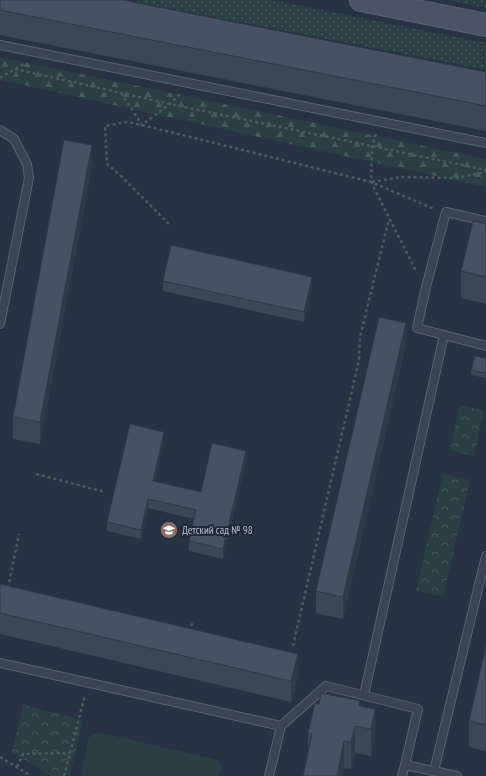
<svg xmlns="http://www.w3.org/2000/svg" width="486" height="776" font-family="'PT Sans Narrow',sans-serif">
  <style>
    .grass { fill: url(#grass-dots) }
    .forest { fill: url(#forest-firs) }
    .park { fill: url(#park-crowns) }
    .pitch { fill: #293f43 }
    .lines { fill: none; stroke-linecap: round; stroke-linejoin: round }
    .service-casing { stroke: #5a626f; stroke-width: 10 }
    .secondary-casing { stroke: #5a626f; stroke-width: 24 }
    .path { stroke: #485c60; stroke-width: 2.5; stroke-dasharray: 3 3; stroke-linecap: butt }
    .service { stroke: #3b4452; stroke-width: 8 }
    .secondary { stroke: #4a5365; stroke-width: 22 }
    .wall { fill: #3c4756 }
    .shaded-wall { fill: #313946 }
    .building { fill: #465264; stroke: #313946 }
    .labels { text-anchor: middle; stroke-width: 4; stroke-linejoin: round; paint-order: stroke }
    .poi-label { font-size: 11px; fill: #b9bfcc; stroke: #202938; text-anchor: start }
  </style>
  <defs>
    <pattern id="grass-dots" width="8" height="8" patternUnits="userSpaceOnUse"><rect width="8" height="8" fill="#293f43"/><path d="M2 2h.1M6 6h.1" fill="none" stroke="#46595d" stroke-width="1.8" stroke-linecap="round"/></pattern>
    <pattern id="forest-firs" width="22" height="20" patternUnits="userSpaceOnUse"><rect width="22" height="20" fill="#293f43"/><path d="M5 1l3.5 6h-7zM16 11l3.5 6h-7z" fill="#46595d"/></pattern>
    <pattern id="park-crowns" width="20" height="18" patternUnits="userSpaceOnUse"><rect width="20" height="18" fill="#293f43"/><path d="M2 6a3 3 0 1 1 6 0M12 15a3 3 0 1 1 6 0" fill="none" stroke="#46595d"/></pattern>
  </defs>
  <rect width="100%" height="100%" fill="#273242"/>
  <path class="grass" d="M137,0H273L486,43V70L137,2Z
    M446,0H486V8Z"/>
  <path class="forest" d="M0,57L486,159V187L0,80Z"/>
  <path class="park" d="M460,405L484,411L474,456L449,450Z
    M443,474L470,480L443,597L416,591Z
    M23,705L83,720L70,776H51L12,752Z"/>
  <path class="pitch" d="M97,732L215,759L222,766L219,776H81L88,738Z"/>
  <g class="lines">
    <defs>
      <path id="service" d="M0,45L486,143
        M0,130L14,139L27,164L29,178L0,324
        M486,221L446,212L426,287L417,328L486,346
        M0,663L281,726
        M364,695L444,335
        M434,771L486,556
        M269,776L281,726L326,686L418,709L405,765
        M402,776L405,765L457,776"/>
      <path id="secondary" d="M361,0L486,25"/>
    </defs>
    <use href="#service" class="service-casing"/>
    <use href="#secondary" class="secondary-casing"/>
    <path class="path" d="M15,69L170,104L486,170
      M0,78L25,63
      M121,93L142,125L170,104L180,94
      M376,134L372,147L371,182L416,271
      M372,182L401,177L456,178L486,172
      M169,224L120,175L107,164L105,126L127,122L142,125L371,182L434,209
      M36,474L105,492
      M8,588L19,534
      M188,631L194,621
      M293,646L359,360L360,337L389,219
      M0,757L31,776
      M17,767L23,754L70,753
      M64,776L85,695"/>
    <use href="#service" class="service"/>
    <use href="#secondary" class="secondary"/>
  </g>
  <path class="wall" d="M0,0L486,72V131L0,35Z
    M92,167L40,444L13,439V417Z
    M486,224V304L461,298V271Z
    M163,281L312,286L304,322L163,291Z
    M406,344L343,619L316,613V591Z
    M486,358V378L471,375V370Z
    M164,441L155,481L201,492L246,461L223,559L189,551V541L194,519L148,508L141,539L107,531V522Z
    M0,584L298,676L291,702L0,634Z
    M486,646V751L469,747V721Z
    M319,704L360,706L375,736L371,756L355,753L351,769L344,768L308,752V733Z"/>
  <path class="shaded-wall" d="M92,145V167L40,444V422Z
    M312,277V286L304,322V312Z
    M406,323V344L343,619V597Z
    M164,432V441L153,490V481Z
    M246,451V461L223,559V549Z
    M148,499V508L141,539V530Z
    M298,654V676L291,702V681Z
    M375,709V736L371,756V729Z
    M355,726V753L351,769V742Z
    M344,741V768L343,776H337Z"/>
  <path class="building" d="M0,0H123L486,72V106L0,10Z
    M64,140L92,145L40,422L13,417Z
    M473,221L486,224V277L461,271Z
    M171,245L312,277L304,312L163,281Z
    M379,317L406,323L343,597L316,591Z
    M475,356L486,358V373L471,370Z
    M130,424L164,432L153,481L201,492L212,443L246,451L223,549L189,541L196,510L148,499L141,530L107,522Z
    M0,584L298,654L291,681L0,613Z
    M486,646V725L469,721Z
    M321,693L360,701L359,706L375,709L371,729L355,726L351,742L344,741L337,776H303L312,734L308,733L315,703L319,704Z"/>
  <defs>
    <symbol id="school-disc" viewBox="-11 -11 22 22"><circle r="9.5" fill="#8d6e63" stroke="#202938"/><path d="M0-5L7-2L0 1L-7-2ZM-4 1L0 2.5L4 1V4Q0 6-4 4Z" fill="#fff"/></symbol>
  </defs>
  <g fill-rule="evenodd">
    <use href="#school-disc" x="159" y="520" width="20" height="20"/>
  </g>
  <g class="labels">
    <g class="poi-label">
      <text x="182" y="534">Детский сад № 98</text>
    </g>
  </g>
</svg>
